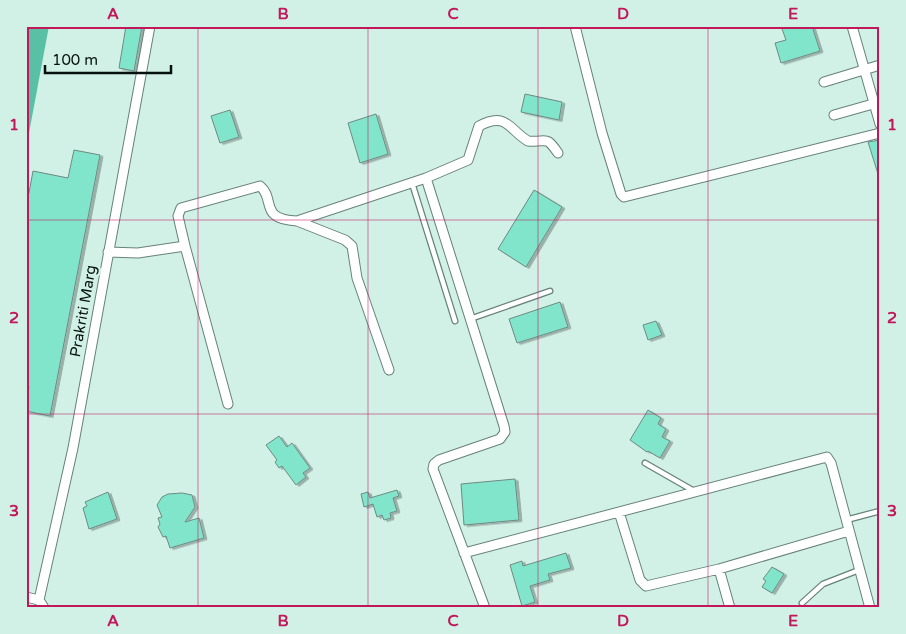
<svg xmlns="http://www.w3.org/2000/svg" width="906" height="634" font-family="'Varela Round',sans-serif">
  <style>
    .forest { fill: #59c0a6 }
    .building { fill: #80e5cb; stroke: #6e8a82; filter: url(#shadow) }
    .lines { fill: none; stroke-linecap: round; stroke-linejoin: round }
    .lane-casing { stroke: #668279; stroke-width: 7 }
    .street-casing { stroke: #668279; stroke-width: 11 }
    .lane { stroke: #fff; stroke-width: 4.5 }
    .street { stroke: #fff; stroke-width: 9 }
    .grid { fill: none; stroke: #c2185b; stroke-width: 1; stroke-opacity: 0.55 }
    .labels { text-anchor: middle; stroke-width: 5; stroke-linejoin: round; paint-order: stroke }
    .street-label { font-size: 15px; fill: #06100e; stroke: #d1f0e6 }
    .neatline { fill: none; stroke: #c2185b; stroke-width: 2 }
    .grid-label { font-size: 16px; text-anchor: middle; font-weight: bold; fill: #c2185b }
  </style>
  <defs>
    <filter id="shadow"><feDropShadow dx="3" dy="1.5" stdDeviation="0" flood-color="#0004"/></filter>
  </defs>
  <rect width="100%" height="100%" fill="#d1f0e6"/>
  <path class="forest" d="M26,26H49L26,149Z"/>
  <path class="building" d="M126,26H142L134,71L119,68Z
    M781,26H812L820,51L781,63L775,43L786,40Z
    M525,94L562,102L559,120L521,112Z
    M230,110L239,137L220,143L211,116Z
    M376,114L388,154L360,163L348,123Z
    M880,140V174H878L868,142Z
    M74,150L100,155L50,416L26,411L29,386H26V209L33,171L68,178Z
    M534,190L562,207L526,267L498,249Z
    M560,302L568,327L517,343L509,319Z
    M656,321L662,335L648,340L643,325Z
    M648,410L661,418L658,424L666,429L662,437L670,441L660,458L648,451L647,452L630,440Z
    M279,436L287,447L292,443L310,468L303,473L306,477L296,485L282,466L279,468L275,462L277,460L266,445Z
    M515,479L519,520L464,525L461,484Z
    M397,490L399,496L393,498L397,511L390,513L391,518L384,520L382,515L377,517L373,504L364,507L361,494L368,492L370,498Z
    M108,492L117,519L89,529L83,508L87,506L85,502Z
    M182,493L192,495L195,507L185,522L199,518L204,538L170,548L166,536L163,537L158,527L160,524L158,518L162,517L157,505L162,497L168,494Z
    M566,553L571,568L548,574L550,580L530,586L535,602L522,606L510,565L522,561L523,566Z
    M772,567L784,574L772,593L762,587L766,581L763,579Z"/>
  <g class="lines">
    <defs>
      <path id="lane" d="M412,183L455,321
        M470,319L550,291
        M645,463L694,491
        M846,520L880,511
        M802,603L823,584L859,570"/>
      <path id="street" d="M575,26L602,133L621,194L624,197L880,133
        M852,26L880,124
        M824,82L880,65
        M834,115L880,102
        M426,178L504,426L505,432L500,439L439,460L434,464L433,469L485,608
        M297,221L345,240L352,246L357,278L389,370
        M108,252L138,253L185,246
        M228,404L185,246L178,216L181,208L260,186C276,199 258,219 297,221L426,178L468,160L479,126C507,111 509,130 528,141C547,143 545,134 558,153
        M619,512L640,580L646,586L719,569L849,531
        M464,553L827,457L831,463L870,608
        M719,569L730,608
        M26,597L39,600L44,608
        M39,600L73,448L150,26"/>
    </defs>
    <use href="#lane" class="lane-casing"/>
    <use href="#street" class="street-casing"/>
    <use href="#lane" class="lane"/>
    <use href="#street" class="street"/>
  </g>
  <path class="grid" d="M198,26V608M368,26V608M538,26V608M708,26V608M26,220H880M26,414H880"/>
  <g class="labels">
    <g class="street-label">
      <text transform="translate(83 311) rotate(-80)" y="5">Prakriti Marg</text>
    </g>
  </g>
  <rect width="906" height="634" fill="none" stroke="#d1f0e6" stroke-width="55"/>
  <path d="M45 65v8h126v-8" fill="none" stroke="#06100e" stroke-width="2.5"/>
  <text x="52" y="65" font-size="15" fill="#06100e" stroke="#d1f0e6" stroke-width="4" paint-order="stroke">100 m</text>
  <rect x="28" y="28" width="850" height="578" class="neatline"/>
  <g class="grid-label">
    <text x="113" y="19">A</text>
    <text x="283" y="19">B</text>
    <text x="453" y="19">C</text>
    <text x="623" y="19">D</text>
    <text x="793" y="19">E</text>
    <text x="14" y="130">1</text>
    <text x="892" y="130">1</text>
    <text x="14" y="323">2</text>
    <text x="892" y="323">2</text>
    <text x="14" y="516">3</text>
    <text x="892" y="516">3</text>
    <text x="113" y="626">A</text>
    <text x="283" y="626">B</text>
    <text x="453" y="626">C</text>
    <text x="623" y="626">D</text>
    <text x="793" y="626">E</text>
  </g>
</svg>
